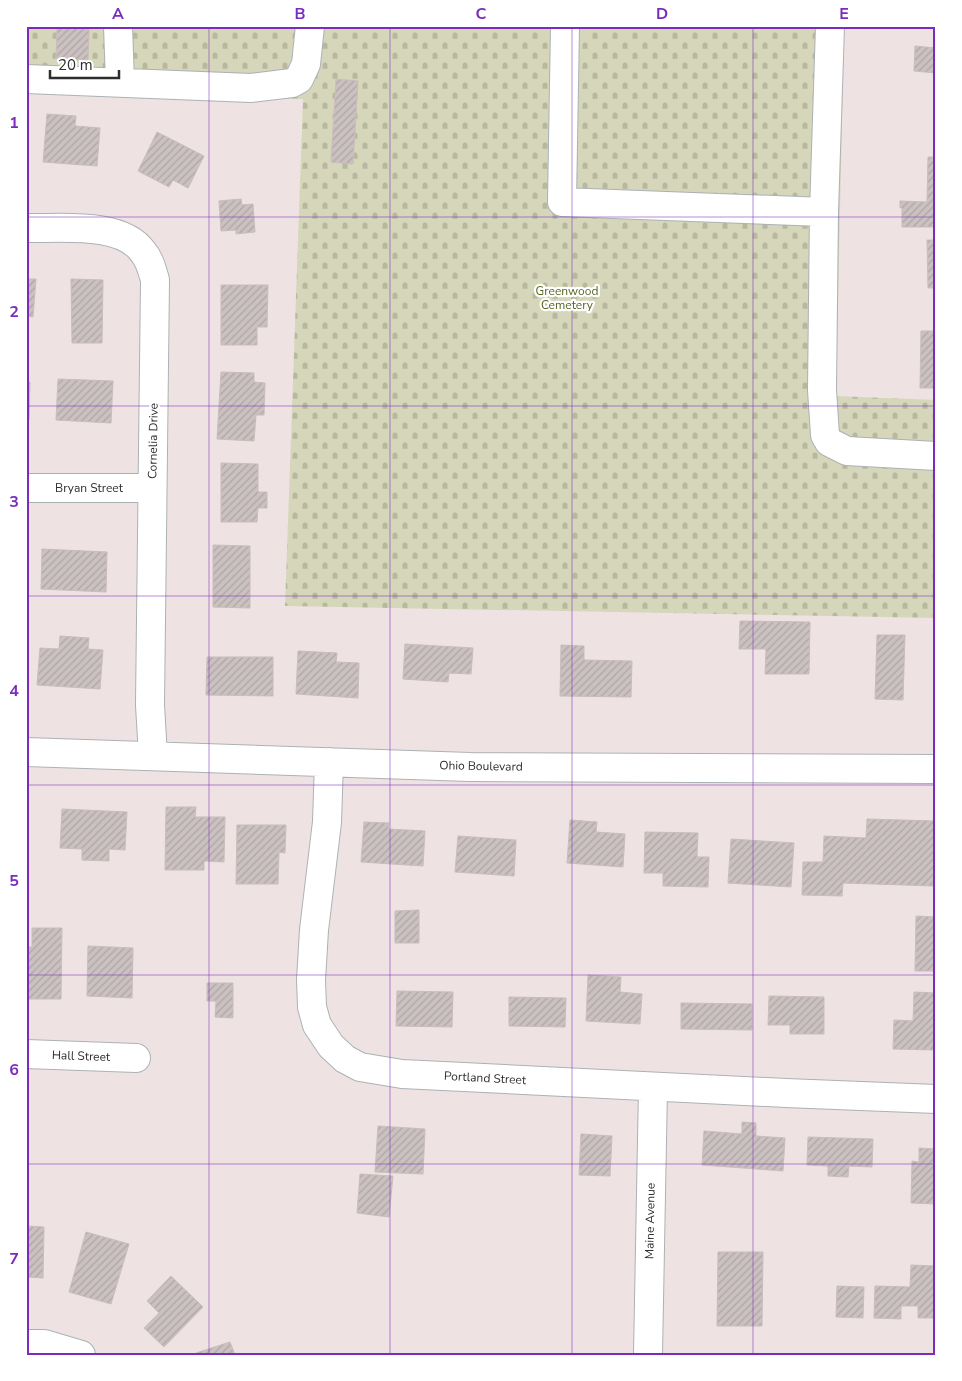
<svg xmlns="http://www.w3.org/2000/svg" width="962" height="1381" font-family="'Nunito Sans',sans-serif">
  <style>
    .cemetery { fill: url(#cemetery-stones) }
    .building { fill: url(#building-hatch); stroke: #cabdbb }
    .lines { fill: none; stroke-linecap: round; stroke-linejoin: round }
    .minor-casing { stroke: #abb2b5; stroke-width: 30 }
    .minor { stroke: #fff; stroke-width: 28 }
    .grid { fill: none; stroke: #7b2cbf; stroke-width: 1; stroke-opacity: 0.55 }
    .labels { text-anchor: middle; stroke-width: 4.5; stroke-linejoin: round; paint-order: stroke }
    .park-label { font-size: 12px; fill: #526722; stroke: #fff }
    .street-label { font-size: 12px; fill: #2e2e2e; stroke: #fff }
    .neatline { fill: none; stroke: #7b2cbf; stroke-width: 2 }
    .grid-label { font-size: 16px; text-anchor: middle; font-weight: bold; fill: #7b2cbf }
  </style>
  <defs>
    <pattern id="cemetery-stones" width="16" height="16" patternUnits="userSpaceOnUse" patternTransform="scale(1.25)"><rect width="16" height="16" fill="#d6d6ba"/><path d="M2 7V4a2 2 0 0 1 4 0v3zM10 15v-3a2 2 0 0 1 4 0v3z" fill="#b8b8a0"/></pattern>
    <pattern id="building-hatch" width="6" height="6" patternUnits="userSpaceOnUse" patternTransform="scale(1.25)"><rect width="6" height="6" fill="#cac1c0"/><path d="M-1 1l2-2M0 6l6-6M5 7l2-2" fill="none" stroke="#aea6a5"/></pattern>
  </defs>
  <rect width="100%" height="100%" fill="#eee3e2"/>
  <path class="cemetery" d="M26,26H844L836,396L936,400V618L285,606L303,99L26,92Z"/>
  <path class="building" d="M57,27L89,29L88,60L56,59Z
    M915,46L936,48V73L914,71Z
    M336,79L358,81L353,164L331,162Z
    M47,114L76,116L75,126L100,128L97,166L43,162Z
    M157,132L204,156L188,188L173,180L169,187L138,171Z
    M928,157H936V227H902V208H900V201L927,202Z
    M241,199L242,205L253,204L255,232L236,234V230L221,231L219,201Z
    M927,240H936V288H928Z
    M26,279H36L33,317L26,316Z
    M71,279L103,280L102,343H72Z
    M221,285H268L267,327H257V345H221Z
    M921,331H936V388H920Z
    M221,372L254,373V382L265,383L264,415H256L254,441L217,439Z
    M58,379L113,381L111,423L56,420Z
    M26,382H30L29,420L26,419Z
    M221,463L258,464V492H267V508H258L257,522H221Z
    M213,545L250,546V608L213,607Z
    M42,549L107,552L106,592L41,589Z
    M740,621L810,622L809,674H765L766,649H739Z
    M877,635H905L903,700L875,699Z
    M60,636L89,638L88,649L103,650L100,689L37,685L40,648L59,649Z
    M405,644L473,648L471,674L449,673L448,682L403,679Z
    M561,645L584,646V660L632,661L631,697L560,696Z
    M298,651L337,653L336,662L359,663L358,698L296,694Z
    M207,657H273V696L206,695Z
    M166,807H196L195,817H225L224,862L204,861V870H165Z
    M62,809L127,812L125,850L109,849V861L82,860V849L60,848Z
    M867,819L935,821L933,886L843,883L842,896L802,895L803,862H823L824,836L866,838Z
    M570,820L597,822L596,832L625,834L623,867L567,863Z
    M364,822L389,823L388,829L425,831L423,866L361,862Z
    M237,825H286L285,853L279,852L278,884H236Z
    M645,832L698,833L697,857H709L708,887L663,886V873H644Z
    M458,836L516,840L514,876L455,872Z
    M731,839L794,843L791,887L728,883Z
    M419,910V943H395V911Z
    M916,916L936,917V971H915Z
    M32,928H62L61,999H26V947H32Z
    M88,946L133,948L132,998L87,996Z
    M588,975L621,977L620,992L642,994L640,1024L586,1021Z
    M207,983H233V1018L215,1017L216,1001H207Z
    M397,991L453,992L452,1027L396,1026Z
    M914,992L936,993V1050L893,1049L894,1020L913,1021Z
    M769,996L824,997V1034H790V1025H768Z
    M509,997L566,998L565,1027L509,1026Z
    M681,1003L752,1004V1030L681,1029Z
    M742,1122L756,1123V1136L785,1138L783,1171L702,1165L704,1131L742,1134Z
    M378,1126L425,1129L423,1174L375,1172Z
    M581,1134L612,1136L610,1176L579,1175Z
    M808,1137L873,1139L872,1167L849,1166L848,1177L828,1176V1166L807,1165Z
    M919,1148L936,1149V1204L911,1203L912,1161L919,1162Z
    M360,1174L393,1176L389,1217L357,1213Z
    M26,1226L44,1227L43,1278L26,1277Z
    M86,1232L129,1244L111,1304L69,1292Z
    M718,1252H763L762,1326H717Z
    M911,1265L936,1266V1318H918V1306H901V1319L874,1318L875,1286L910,1287Z
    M171,1276L203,1307L164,1347L144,1328L159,1313L147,1301Z
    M837,1286L864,1287L863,1318L836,1317Z
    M230,1342L235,1355H197L196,1353Z"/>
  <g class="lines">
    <defs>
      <path id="minor" d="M118,26L120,82
        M565,26L562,202L824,212
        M830,26L824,212L822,390L825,435L829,442L847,451L936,456
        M26,79L251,88L292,83L299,79L306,64L310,26
        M26,228C59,229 122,221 143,252C150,260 152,270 155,280L150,705L153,756
        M26,488H152
        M26,752L470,767L936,769
        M329,762L327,822L314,930L311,980L312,1007L317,1025L331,1046L345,1059L360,1067L402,1074L786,1093L936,1099
        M26,1054L136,1058
        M26,1344H44L81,1355
        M648,1355L653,1087"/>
    </defs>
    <use href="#minor" class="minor-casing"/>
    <use href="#minor" class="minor"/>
  </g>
  <path class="grid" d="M209,26V1355M390,26V1355M572,26V1355M753,26V1355M26,217H936M26,406H936M26,596H936M26,785H936M26,975H936M26,1164H936"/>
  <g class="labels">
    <g class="park-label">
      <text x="567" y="295">Greenwood<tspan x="567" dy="14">Cemetery</tspan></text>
    </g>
    <g class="street-label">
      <text transform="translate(153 441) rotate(-89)" y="4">Cornelia Drive</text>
      <text x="89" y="492">Bryan Street</text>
      <text transform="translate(481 766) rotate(1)" y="4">Ohio Boulevard</text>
      <text transform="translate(81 1056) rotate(2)" y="4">Hall Street</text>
      <text transform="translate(485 1078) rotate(3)" y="4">Portland Street</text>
      <text transform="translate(650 1221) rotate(-89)" y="4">Maine Avenue</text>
    </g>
  </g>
  <rect width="962" height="1381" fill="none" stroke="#ffffff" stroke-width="55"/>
  <path d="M50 70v8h69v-8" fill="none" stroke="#2e2e2e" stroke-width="2.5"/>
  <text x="58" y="70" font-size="15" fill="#2e2e2e" stroke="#ffffff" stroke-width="4" paint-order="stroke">20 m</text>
  <rect x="28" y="28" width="906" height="1326" class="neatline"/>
  <g class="grid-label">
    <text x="118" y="19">A</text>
    <text x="300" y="19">B</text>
    <text x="481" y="19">C</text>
    <text x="662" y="19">D</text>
    <text x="844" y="19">E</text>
    <text x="14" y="128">1</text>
    <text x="14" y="317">2</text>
    <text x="14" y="507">3</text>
    <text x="14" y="696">4</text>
    <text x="14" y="886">5</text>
    <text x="14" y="1075">6</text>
    <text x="14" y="1264">7</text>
  </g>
</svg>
